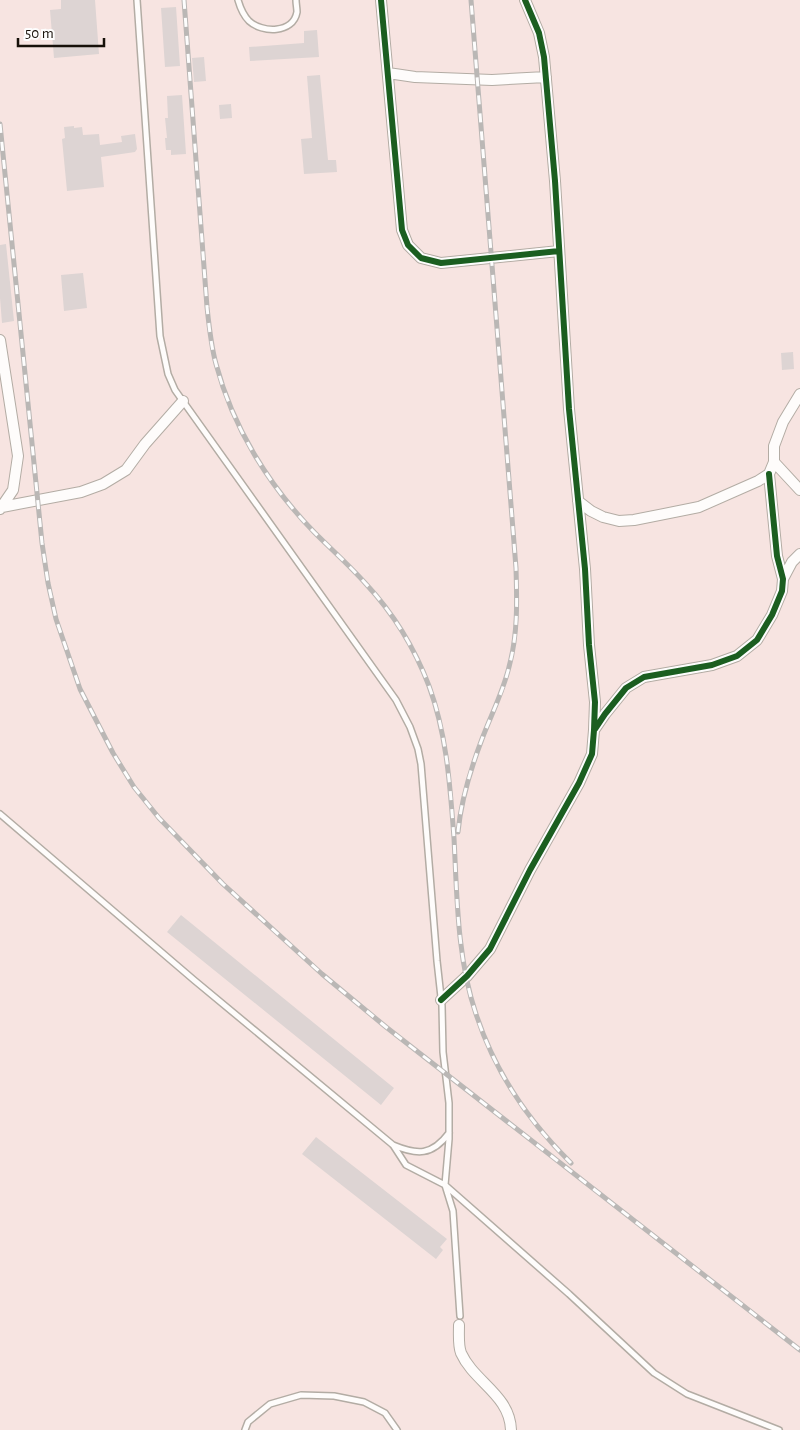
<svg xmlns="http://www.w3.org/2000/svg" width="800" height="1430" font-family="'Alegreya Sans',sans-serif">
  <style>
    .industrial { fill: #f7e4e1 }
    .building { fill: #ddd4d3 }
    .lines { fill: none; stroke-linecap: round; stroke-linejoin: round }
    .service-casing { stroke: #b3aca4; stroke-width: 8 }
    .minor-casing { stroke: #b3aca4; stroke-width: 12 }
    .service { stroke: #fefcfb; stroke-width: 5 }
    .minor { stroke: #fefcfb; stroke-width: 10 }
    .rail-casing { stroke: #bab7b5; stroke-width: 5 }
    .rail { stroke: #fdfdfd; stroke-width: 3; stroke-dasharray: 9; stroke-linecap: butt }
    .cycleway-casing { stroke: #fdfdfd; stroke-width: 9 }
    .cycleway { stroke: #1b5e20; stroke-width: 6 }
  </style>
  <rect width="100%" height="100%" fill="#f5ece3"/>
  <path class="industrial" d="M0,0H800V1430H0Z"/>
  <path class="building" d="M61,0H95L99,54L54,58L50,10L61,9Z
    M176,7L180,66L165,67L161,8Z
    M317,30L319,57L250,61L249,47L304,43V31Z
    M204,57L206,81L194,82L192,58Z
    M320,75L328,160H336L337,172L304,174L301,139L312,138L307,76Z
    M182,95L186,154L171,155V150H166L165,138H167L165,118H168L167,96Z
    M231,104L232,118L220,119L219,105Z
    M74,126V128L82,127L83,135L99,134L100,145L122,142L121,136L135,134L137,149L135,152L101,157L104,187L67,191L62,139L65,138L64,127Z
    M6,244L14,321L2,323L0,298V245Z
    M83,273L87,308L64,311L61,275Z
    M793,352L794,369L782,370L781,353Z
    M181,915L394,1088L381,1105L167,932Z
    M316,1137L447,1239L440,1247L443,1250L436,1259L302,1154Z"/>
  <g class="lines">
    <defs>
      <path id="service" d="M137,0L160,336L168,374L175,390L396,700L410,727L418,749L421,764L437,961L442,1006L443,1052L449,1103V1139L445,1185L453,1211L460,1316
        M238,0C240,7 243,15 249,21C262,33 293,34 297,12C297,8 296,4 296,0
        M0,814L194,980L393,1145L406,1165L445,1185L569,1294L654,1373L687,1394L779,1430
        M393,1145C417,1155 432,1156 449,1133
        M245,1430L248,1422L270,1404L301,1395L334,1396L364,1402L385,1413L397,1430"/>
      <path id="minor" d="M381,0L402,230L408,245L421,258L441,263L559,251
        M388,73L415,77L492,80L546,77
        M0,340L18,456L13,490L0,509
        M774,462L800,490
        M578,501L591,511L603,517L619,521L634,520L699,507L758,481L769,474L774,462V446L783,422L800,394
        M2,507L81,492L103,484L126,470L145,444L183,401
        M783,579L792,562L800,554
        M594,730L605,714L626,688L644,677L712,665L737,656L757,640L772,615L782,591L783,579L777,556L769,474
        M441,1000L467,976L490,949L530,870L579,783L592,754L594,730L595,702L589,645L585,569L569,409L555,181L544,57L539,33L525,0
        M459,1325C459,1334 458,1345 461,1353C474,1382 510,1395 511,1430"/>
    </defs>
    <use href="#service" class="service-casing"/>
    <use href="#minor" class="minor-casing"/>
    <use href="#service" class="service"/>
    <use href="#minor" class="minor"/>
    <defs>
      <path id="rail" d="M184,0L207,307C209,326 211,346 216,364C233,428 269,486 315,533C332,550 350,566 366,584C393,613 415,649 429,686C447,735 450,786 454,838C457,896 457,958 476,1014C495,1072 528,1121 571,1163
        M0,124L42,543L48,583L56,619L80,689L113,753L134,787L159,818L223,884L322,974L386,1027L800,1350
        M458,832C461,800 471,768 482,739C491,715 503,692 509,667C518,634 517,601 516,568L471,0"/>
    </defs>
    <use href="#rail" class="rail-casing"/>
    <use href="#rail" class="rail"/>
    <defs>
      <path id="cycleway" d="M381,0L402,230L408,245L421,258L441,263L559,251
        M595,729L605,714L626,688L644,677L712,665L737,656L757,640L772,615L782,591L783,579L777,556L769,474
        M441,1000L467,976L490,949L530,870L579,783L592,754L594,730L595,702L589,645L585,569L569,409L555,181L544,57L539,33L525,0"/>
    </defs>
    <use href="#cycleway" class="cycleway-casing"/>
    <use href="#cycleway" class="cycleway"/>
  </g>
  <path d="M18 38v8h86v-8" fill="none" stroke="#171009" stroke-width="2.5"/>
  <text x="25" y="38" font-size="15" fill="#171009" stroke="#fdfdfd" stroke-width="4" paint-order="stroke">50 m</text>
</svg>
